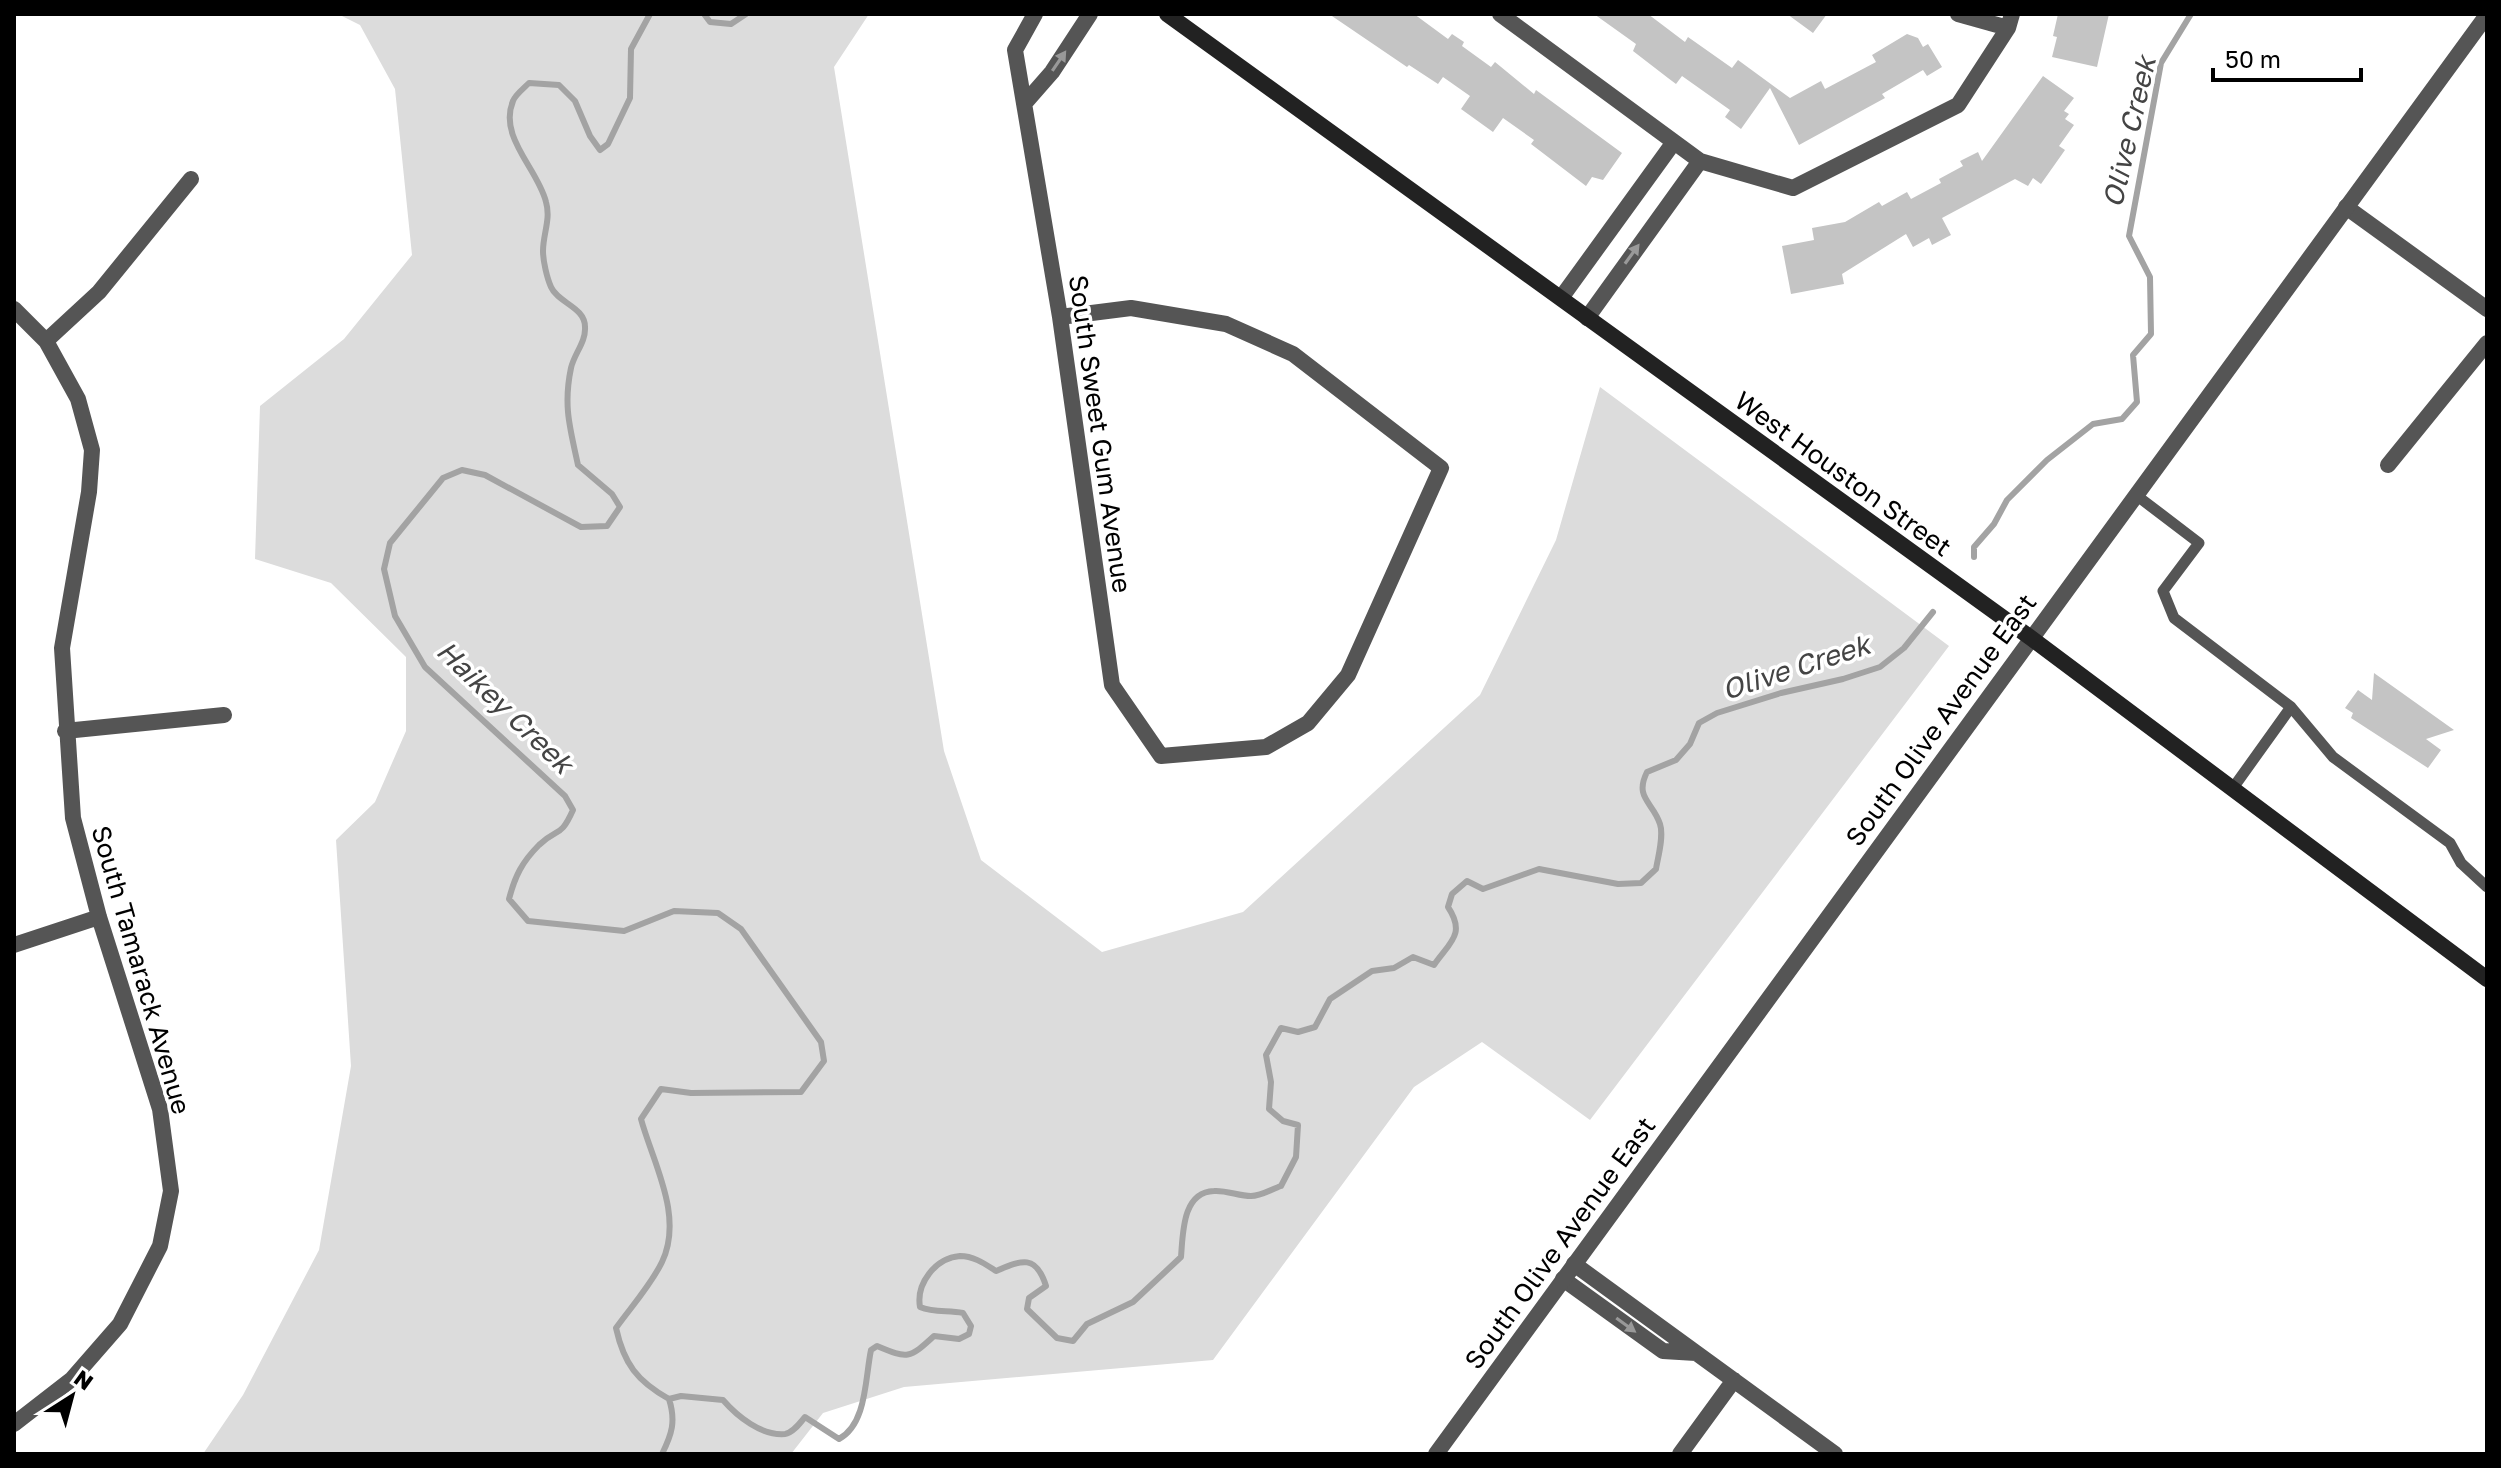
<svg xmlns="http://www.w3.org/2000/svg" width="2501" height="1468" font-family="'Golos Text',sans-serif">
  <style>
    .green { fill: #dcdcdc }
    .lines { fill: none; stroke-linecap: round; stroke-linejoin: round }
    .stream { stroke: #a3a3a3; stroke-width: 6 }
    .building { fill: #c4c4c4 }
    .service { stroke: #555; stroke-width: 11 }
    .minor { stroke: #555; stroke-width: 16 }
    .tertiary { stroke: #555; stroke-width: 16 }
    .secondary { stroke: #222; stroke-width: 16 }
    .oneway { fill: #999 }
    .labels { text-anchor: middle; stroke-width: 7; stroke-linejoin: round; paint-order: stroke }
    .street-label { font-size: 26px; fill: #000; stroke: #fff }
    .water-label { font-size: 28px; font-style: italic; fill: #444; stroke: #fff }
  </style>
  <rect width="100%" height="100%" fill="#fff"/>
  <path class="green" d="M338,14H869L834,67L944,751L981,860L1102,952L1243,912L1480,695L1556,540L1600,387L1949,646L1590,1120L1482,1042L1414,1087L1213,1360L904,1387L823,1413L791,1454H203L243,1395L319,1250L351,1066L336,840L375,802L406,731V657L331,583L255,559L260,406L344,339L412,255L395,89L360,25Z"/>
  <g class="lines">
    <path class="stream" d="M650,14L631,49L630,98L608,144L600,150L590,136L575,101L559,85L529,83C524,88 515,95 513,101C498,137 538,169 546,202C551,219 543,234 543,251C543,261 547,278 551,287C558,303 585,307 585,327C586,342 574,354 571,368C563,406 570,428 578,465L612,494L620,507L607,526L581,527L485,475L462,470L443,478L390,543L384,569L395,616L425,667L565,796L573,810C560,839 558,827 539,845C522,862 515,876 509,899L528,921L624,931L674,911L718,913L741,929L821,1042L824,1061L801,1092L691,1093L661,1089L641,1119C653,1163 684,1216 662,1262C651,1285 631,1307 616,1328C624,1364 637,1381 669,1399C676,1421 672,1434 662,1454
      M704,14L710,22L731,24L746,14
      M1974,557V547L1994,524L2007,500L2047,460L2093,424L2122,419L2137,402L2133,355L2151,334L2150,277L2129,236L2161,63L2191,14
      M669,1399L681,1396L723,1400C737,1416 761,1436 785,1434C793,1433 800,1423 805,1417L839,1439C867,1424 865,1378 871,1350L877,1346C908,1359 909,1359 934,1336L959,1339L969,1334L971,1326L963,1313C948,1310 934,1313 920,1307C916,1284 935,1258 960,1256C974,1256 985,1264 996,1271C1022,1260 1036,1254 1046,1286L1029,1298L1027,1309L1057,1338L1073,1341L1087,1324L1133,1302L1181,1257C1183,1234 1182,1192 1214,1191C1226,1190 1239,1196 1251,1196C1261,1196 1272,1189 1281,1186L1296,1157L1298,1125L1283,1121L1269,1109L1271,1082L1266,1055L1281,1028L1298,1032L1315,1027L1330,999L1372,971L1394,968L1413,957L1434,965C1450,942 1466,934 1448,907L1452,894L1467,881L1483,889L1539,869L1618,884L1641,883L1656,869C1658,857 1664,836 1660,824C1653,802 1634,798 1647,772L1676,760L1690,744L1699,723L1717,713L1781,693L1843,679L1880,667L1904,648L1933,612"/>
  </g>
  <path class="building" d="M1329,14H1414L1448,39L1452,34L1464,42L1462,46L1491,67L1495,62L1534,94L1536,90L1622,153L1603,180L1592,177L1586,186L1531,144L1534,140L1503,118L1493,132L1461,109L1470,96L1443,77L1438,84L1409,65L1407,67Z
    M1594,14H1648L1685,42L1688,37L1732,68L1738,60L1790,98L1821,81L1825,89L1876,62L1872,55L1907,34L1918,38L1923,47L1928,44L1942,67L1927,76L1923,70L1882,94L1885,98L1799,145L1770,88L1741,129L1725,117L1730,110L1682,76L1676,84L1668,78L1633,51L1636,44Z
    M1787,14H1827L1813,33Z
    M2058,14H2109L2097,67L2052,57L2057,37L2053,36Z
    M2043,76L2074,98L2064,111L2069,114L2065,119L2074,125L2059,146L2065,150L2041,184L2033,178L2028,186L2015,179L1942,218L1951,235L1932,245L1929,238L1913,247L1906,234L1842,274L1844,284L1791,294L1782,246L1814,240L1812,228L1845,222L1879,202L1882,206L1907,192L1911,199L1941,183L1939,179L1963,166L1960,161L1978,152L1982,161Z
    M2374,673L2454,730L2426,739L2441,750L2428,768L2351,718L2353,713L2345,708L2358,690L2372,700Z"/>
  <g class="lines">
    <path class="service" d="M2136,495L2199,543L2163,591L2174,618L2291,707L2233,788
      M2291,707L2333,757L2450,843L2461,863L2487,887"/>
    <path class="minor" d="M1035,14L1015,50L1060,317L1112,685L1161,756L1266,747L1308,723L1348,675L1441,468L1293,354L1226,324L1131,308L1060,317
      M1500,14L1700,161L1793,188L1958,105L2008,28L2012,14
      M1958,14L2008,28
      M1024,104L1052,72L1090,14
      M2346,207L2487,309
      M1561,298L1674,142
      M14,309L46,341L78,399L92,450L89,492L62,648L73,818L99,917L160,1109L171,1191L160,1246L120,1324L72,1379L14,1424
      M1587,318L1700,161
      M46,341L99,292L191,179
      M2388,465L2487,343
      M65,731L224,715
      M14,945L99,917
      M1574,1264L1835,1454
      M1563,1279L1663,1351L1696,1353
      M1680,1454L1734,1380"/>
    <path class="tertiary" d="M1436,1454L2487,15"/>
    <path class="secondary" d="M1167,14L2031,638L2487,979"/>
  </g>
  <defs><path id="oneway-solid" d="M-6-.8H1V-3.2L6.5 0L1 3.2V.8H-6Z" transform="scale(2)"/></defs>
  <g class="oneway">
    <use href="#oneway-solid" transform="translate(1059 61) rotate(-56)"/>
    <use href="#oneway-solid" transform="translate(1632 254) rotate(-54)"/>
    <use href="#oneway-solid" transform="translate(1626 1325) rotate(36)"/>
  </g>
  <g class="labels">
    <g class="street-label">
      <text transform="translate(1100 434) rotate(82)" y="9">South Sweet Gum Avenue</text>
      <text transform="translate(1843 474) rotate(36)" y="9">West Houston Street</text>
      <text transform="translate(1941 720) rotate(-54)" y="9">South Olive Avenue East</text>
      <text transform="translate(141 970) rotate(74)" y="9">South Tamarack Avenue</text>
      <text transform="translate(1560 1243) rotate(-54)" y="9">South Olive Avenue East</text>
    </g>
    <g class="water-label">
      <text transform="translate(2129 132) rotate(-77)" y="10">Olive Creek</text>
      <text transform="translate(1796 667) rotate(-18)" y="10">Olive Creek</text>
      <text transform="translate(505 707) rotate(44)" y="10">Haikey Creek</text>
    </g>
  </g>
  <rect width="2501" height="1468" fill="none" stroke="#000000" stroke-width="32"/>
  <g transform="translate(72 1396) rotate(36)" stroke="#ffffff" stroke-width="6" paint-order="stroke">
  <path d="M0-6L14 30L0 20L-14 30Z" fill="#000000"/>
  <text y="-12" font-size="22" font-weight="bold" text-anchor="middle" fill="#000000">N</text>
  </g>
  <path d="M2213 68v12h148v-12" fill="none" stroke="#000000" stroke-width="4"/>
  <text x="2225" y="68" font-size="24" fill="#000000" stroke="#ffffff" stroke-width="6" paint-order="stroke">50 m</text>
</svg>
